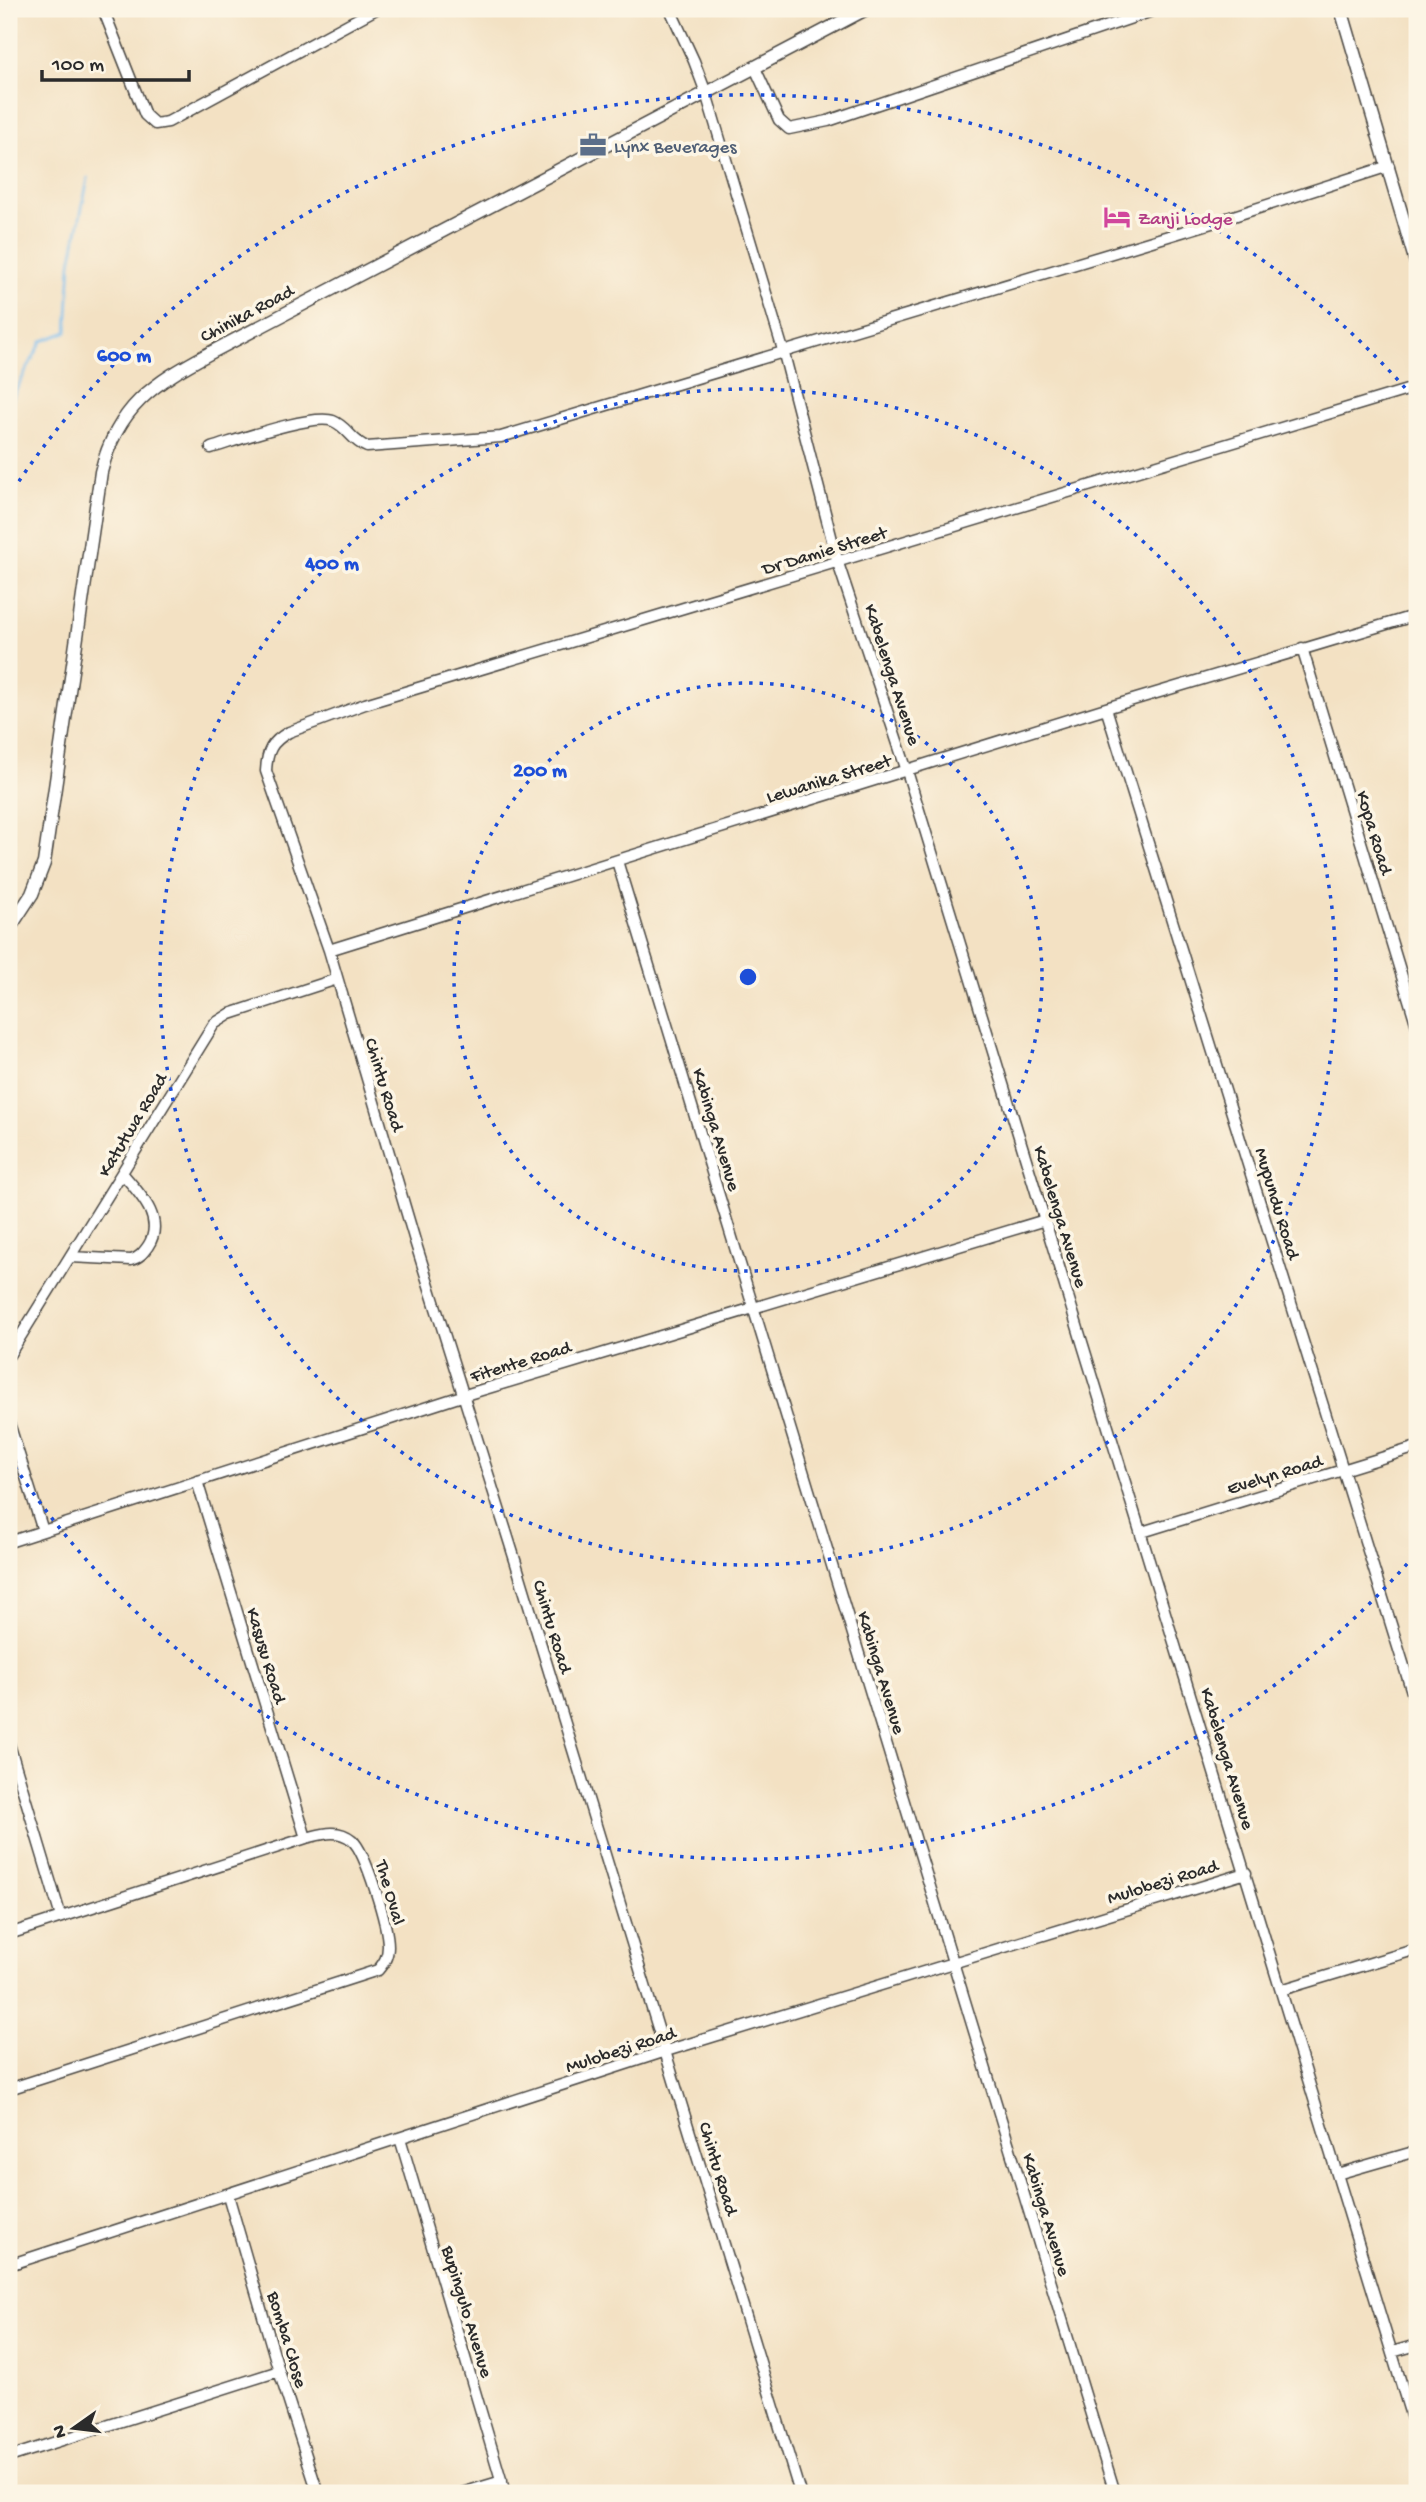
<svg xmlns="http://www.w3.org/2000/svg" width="1426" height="2502" font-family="'Gochi Hand',sans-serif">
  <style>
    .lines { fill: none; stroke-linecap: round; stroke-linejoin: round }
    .stream { stroke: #78bcee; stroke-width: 2.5 }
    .minor-casing { stroke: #494642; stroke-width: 13 }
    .major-casing { stroke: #494642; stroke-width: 15 }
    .minor { stroke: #fff; stroke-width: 10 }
    .major { stroke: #fff; stroke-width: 12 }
    .ring { fill: none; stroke: #1d4ed8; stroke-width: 3.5; stroke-dasharray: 3.5 7 }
    .labels { text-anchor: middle; stroke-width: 7; stroke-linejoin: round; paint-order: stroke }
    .service-label { font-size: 19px; fill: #4e5e75; stroke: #fcf5e5; text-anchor: start }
    .hotel-label { font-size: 19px; fill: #b23c85; stroke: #fcf5e5; text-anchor: start }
    .street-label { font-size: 19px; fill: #2b2b2b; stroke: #fcf5e5 }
    .centre { fill: #1d4ed8; stroke: #fcf5e5; stroke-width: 3.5 }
    .ring-label { font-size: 21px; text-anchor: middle; font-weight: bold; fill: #1d4ed8; stroke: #fcf5e5; stroke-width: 7; stroke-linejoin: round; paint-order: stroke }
  </style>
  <rect width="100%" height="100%" fill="#fcf5e5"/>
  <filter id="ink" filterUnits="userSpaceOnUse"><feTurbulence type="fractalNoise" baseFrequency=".0143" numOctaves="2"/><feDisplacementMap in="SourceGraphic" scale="14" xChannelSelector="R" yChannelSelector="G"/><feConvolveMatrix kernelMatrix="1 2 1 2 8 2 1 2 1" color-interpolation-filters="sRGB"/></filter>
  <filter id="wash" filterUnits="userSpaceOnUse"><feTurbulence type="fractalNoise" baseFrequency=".00686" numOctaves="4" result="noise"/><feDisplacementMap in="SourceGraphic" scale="28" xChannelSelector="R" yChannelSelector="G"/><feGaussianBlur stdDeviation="1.57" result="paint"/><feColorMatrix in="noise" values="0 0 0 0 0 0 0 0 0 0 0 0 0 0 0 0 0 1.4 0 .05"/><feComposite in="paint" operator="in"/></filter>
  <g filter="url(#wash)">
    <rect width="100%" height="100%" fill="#f3e1c3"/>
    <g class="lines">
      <path class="stream" d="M9,411L14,394L42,341L67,332L71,263L88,178"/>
    </g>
  </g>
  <g filter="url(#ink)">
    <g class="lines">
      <defs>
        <path id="minor" d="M103,9L145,115L155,124L168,122L376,9
          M670,9L694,61L706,93L783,350L838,563L907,771L1417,2435
          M755,68L779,120L789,129L828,121L1158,9
          M211,448C235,441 313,413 333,421C348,427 351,441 367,447L501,437L1215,222L1389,166
          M1302,648L1417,1026
          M1106,708L1417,1708
          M617,861L1115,2493
          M329,950L1106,708L1417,615
          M70,1257L131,1260C139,1258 143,1253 148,1246C166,1219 139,1193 122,1173
          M9,1355L214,1024L230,1014L337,979
          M9,1423L43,1531
          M197,1481L306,1838
          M1142,1532L1417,1447
          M9,1542L465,1395L1045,1220
          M9,1744L61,1917
          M9,1934L306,1838C322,1834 338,1828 352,1840C366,1852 388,1926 388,1946C388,1957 384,1963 378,1970L9,2089
          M1281,1990L1417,1949
          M400,2138L505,2493
          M1337,2174L1417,2151
          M228,2195L279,2371L318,2493
          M9,2265L666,2051L1246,1873
          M1392,2352L1417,2345
          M9,2457L279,2371
          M462,2493L502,2481
          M800,2493L515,1560L415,1241L329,950L266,771C267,751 271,742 289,732L365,704L1417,387"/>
        <path id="major" d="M1341,9L1417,266
          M9,929L32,894L44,863L101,472C117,407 154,383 210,353L866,9"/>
      </defs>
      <use href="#minor" class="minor-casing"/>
      <use href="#major" class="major-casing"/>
      <use href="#minor" class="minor"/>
      <use href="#major" class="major"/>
    </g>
  </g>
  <g class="ring">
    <circle cx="748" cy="977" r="294"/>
    <circle cx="748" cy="977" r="588"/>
    <path d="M1414 1556A882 882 0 0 1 13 1464M13 490A882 882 0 0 1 1414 398"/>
  </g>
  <defs>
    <symbol id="office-bare" viewBox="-9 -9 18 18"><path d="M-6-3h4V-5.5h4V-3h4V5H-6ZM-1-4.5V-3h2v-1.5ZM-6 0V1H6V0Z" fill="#5c6f8a" stroke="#fcf5e5" stroke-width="2.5" paint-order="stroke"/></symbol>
    <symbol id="hotel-bare" viewBox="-9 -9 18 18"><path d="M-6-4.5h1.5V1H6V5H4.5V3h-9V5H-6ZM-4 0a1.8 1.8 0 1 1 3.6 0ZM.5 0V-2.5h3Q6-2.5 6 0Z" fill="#d1479c" stroke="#fcf5e5" stroke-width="2.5" paint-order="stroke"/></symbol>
  </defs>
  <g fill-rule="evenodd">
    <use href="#office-bare" x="574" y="126" width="38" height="38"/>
    <use href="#hotel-bare" x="1098" y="198" width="38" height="38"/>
  </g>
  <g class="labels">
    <g class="service-label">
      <text x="614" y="152">Lynx Beverages</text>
    </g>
    <g class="hotel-label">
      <text x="1138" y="224">Zanji Lodge</text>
    </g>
    <g class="street-label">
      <text transform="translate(246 312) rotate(-28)" y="7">Chinika Road</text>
      <text transform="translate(824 549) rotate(-17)" y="7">Dr Damie Street</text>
      <text transform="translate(894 674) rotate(72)" y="7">Kabelenga Avenue</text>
      <text transform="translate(828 777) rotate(-17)" y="7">Lewanika Street</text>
      <text transform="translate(1376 832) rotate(73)" y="7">Kopa Road</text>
      <text transform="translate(386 1084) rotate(73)" y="7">Chintu Road</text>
      <text transform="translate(131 1124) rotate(-59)" y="7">Katutwa Road</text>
      <text transform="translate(718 1129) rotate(73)" y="7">Kabinga Avenue</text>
      <text transform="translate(1279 1203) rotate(73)" y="7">Mupundu Road</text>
      <text transform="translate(1062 1216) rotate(73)" y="7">Kabelenga Avenue</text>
      <text transform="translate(520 1360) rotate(-17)" y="7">Fitente Road</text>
      <text transform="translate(1274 1473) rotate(-17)" y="7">Evelyn Road</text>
      <text transform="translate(554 1626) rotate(73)" y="7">Chintu Road</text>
      <text transform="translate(268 1655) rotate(73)" y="7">Kasusu Road</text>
      <text transform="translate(883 1672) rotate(73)" y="7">Kabinga Avenue</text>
      <text transform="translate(1229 1758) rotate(73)" y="7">Kabelenga Avenue</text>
      <text transform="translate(1162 1880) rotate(-17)" y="7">Mulobezi Road</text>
      <text transform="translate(392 1892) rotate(74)" y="7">The Oval</text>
      <text transform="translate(620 2048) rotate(-18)" y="7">Mulobezi Road</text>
      <text transform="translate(720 2168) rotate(73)" y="7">Chintu Road</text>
      <text transform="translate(1048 2214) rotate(73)" y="7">Kabinga Avenue</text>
      <text transform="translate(469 2311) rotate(73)" y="7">Bupingulo Avenue</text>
      <text transform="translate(289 2339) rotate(73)" y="7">Bomba Close</text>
    </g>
  </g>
  <circle cx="748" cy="977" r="10" class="centre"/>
  <g class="ring-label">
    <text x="124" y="361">600 m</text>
    <text x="332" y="569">400 m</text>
    <text x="540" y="776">200 m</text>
  </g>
  <rect width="1426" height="2502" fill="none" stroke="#fcf5e5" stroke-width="35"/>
  <g transform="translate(74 2428) rotate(256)" stroke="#fcf5e5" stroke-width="5" paint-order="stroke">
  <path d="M0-5L12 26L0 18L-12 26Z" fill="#2b2b2b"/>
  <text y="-10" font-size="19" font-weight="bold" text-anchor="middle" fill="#2b2b2b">N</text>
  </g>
  <path d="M42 70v10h147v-10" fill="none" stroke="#2b2b2b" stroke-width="3.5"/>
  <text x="52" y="70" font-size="21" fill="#2b2b2b" stroke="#fcf5e5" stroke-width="5" paint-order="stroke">100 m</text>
</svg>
